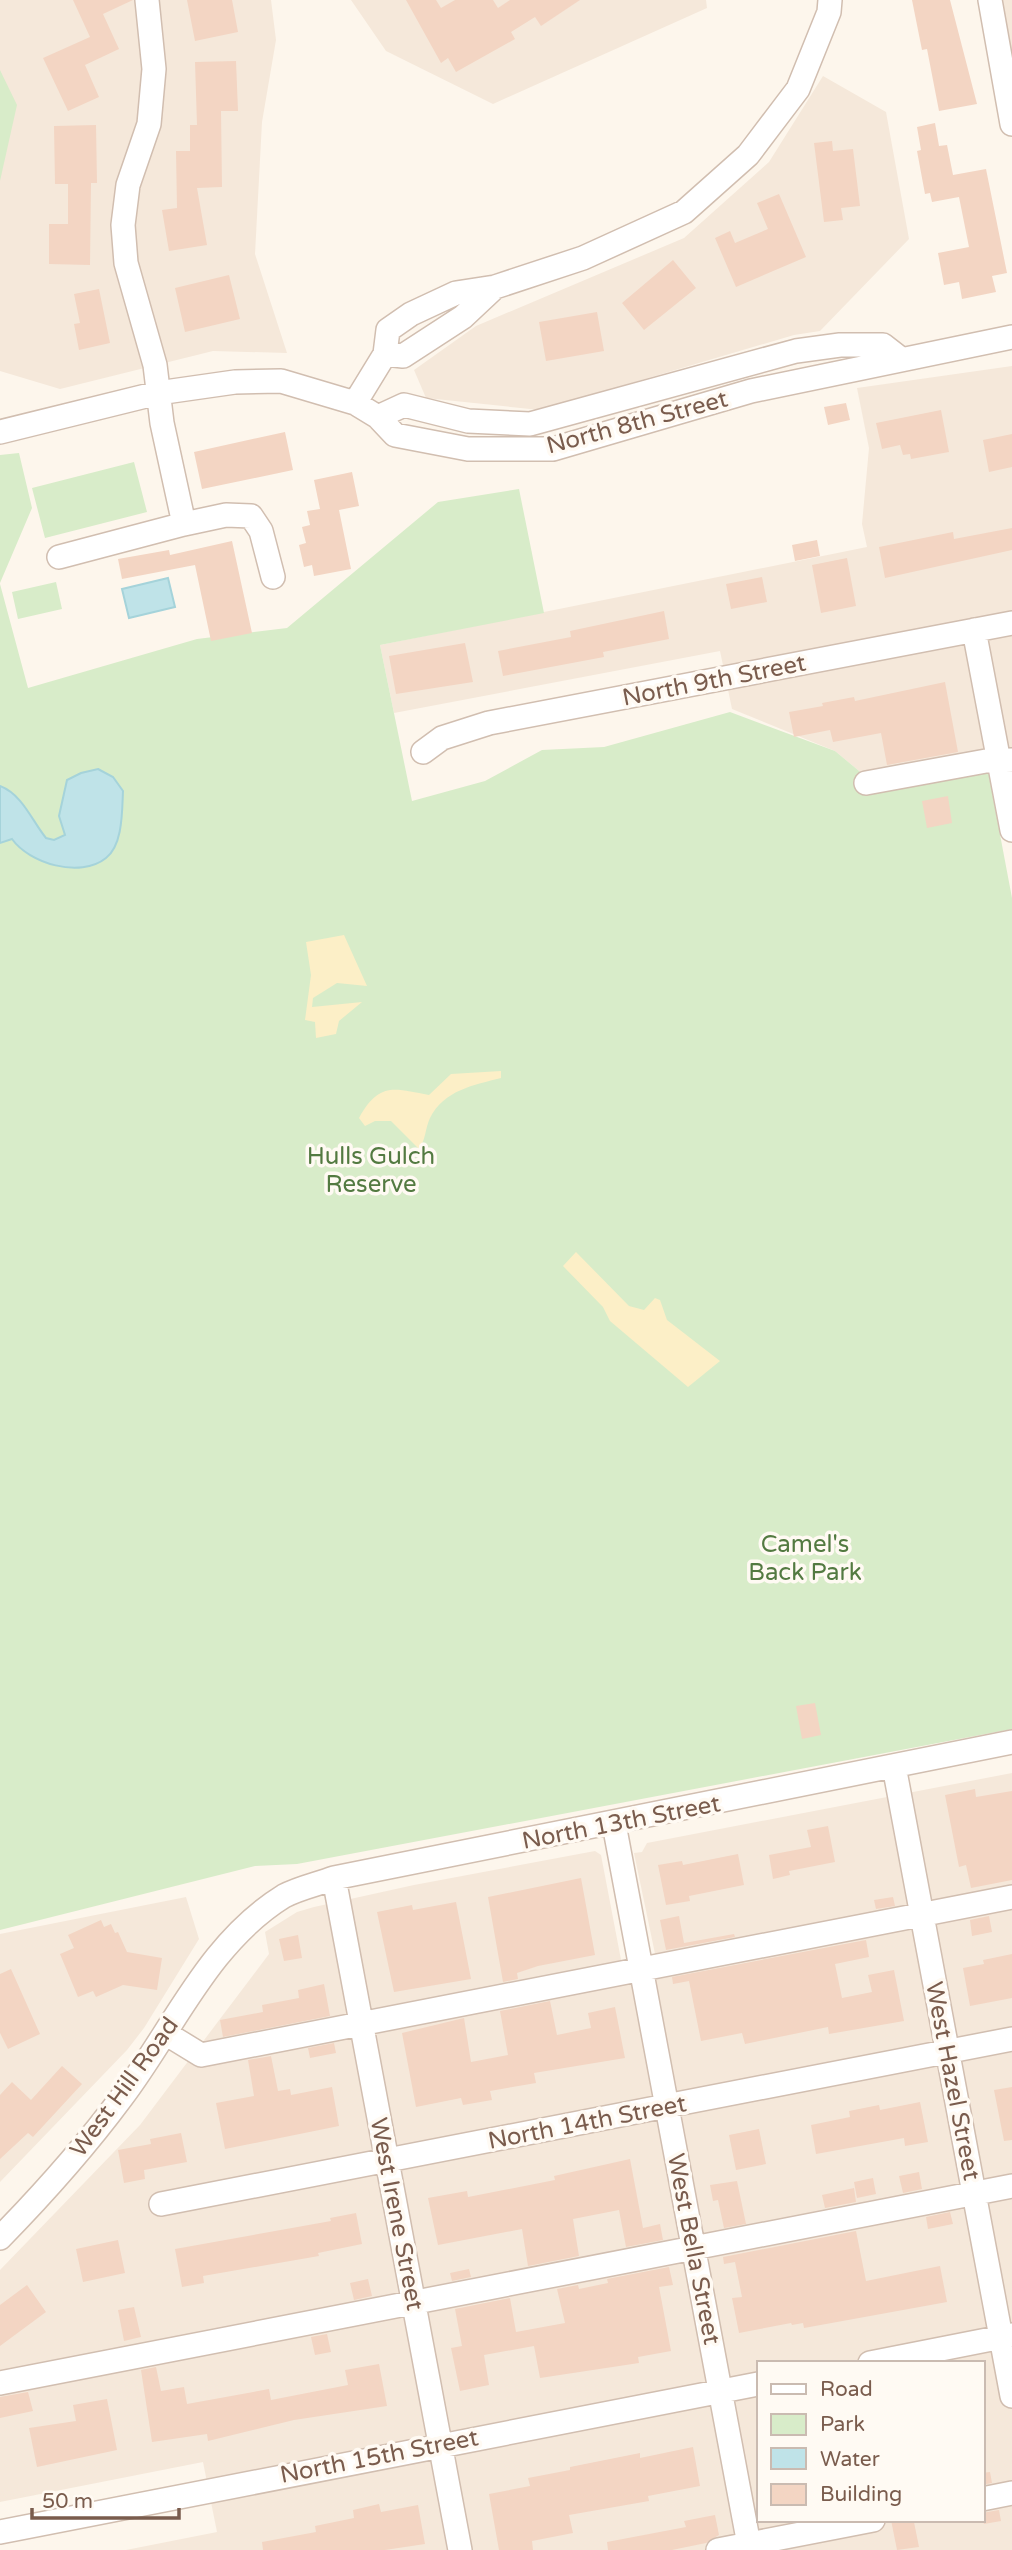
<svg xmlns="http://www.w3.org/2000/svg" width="1012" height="2550" font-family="'Varela Round',sans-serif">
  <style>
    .residential { fill: #f5e8da; fill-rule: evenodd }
    .green { fill: #d8ecc9 }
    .sand { fill: #fcefc7 }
    .water { fill: #bfe3e8; stroke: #a5d3da; stroke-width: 2 }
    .building { fill: #f3d5c3 }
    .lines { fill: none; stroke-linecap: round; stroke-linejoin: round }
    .minor-casing { stroke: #d1beb0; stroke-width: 26 }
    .minor { stroke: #fff; stroke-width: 23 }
    .labels { text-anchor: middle; stroke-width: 7; stroke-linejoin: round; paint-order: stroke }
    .street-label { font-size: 24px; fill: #7a5c4d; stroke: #fffaf3 }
    .park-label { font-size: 24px; fill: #537a41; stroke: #fffaf3 }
  </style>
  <rect width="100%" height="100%" fill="#fdf6ec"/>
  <path class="residential" d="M0,0H271L276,40L262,122L255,254L287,353L213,351L60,389L0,371Z
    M351,0H706L707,8L493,104L386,51Z
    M1002,0H1012V53Z
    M823,76L886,112L909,239L820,331L794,335L540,410L426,398L414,370L476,326L684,238L769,162Z
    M1012,366V759L882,790L835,751L732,709L720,651L394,713L380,645L867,547L862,524L869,448L857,388Z
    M1012,1773V2550H126L217,2532L203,2462L0,2502V2270L140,2125L269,1954L265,1932L297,1912L314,1907L414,1885L595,1851L601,1855L622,1965L659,1973L634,1853L642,1852L647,1843ZM758,2363H982V2520H758Z
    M186,1897L199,1939L144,2028L127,2050L0,2182V1934Z"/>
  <path class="green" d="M0,70L17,105L0,181Z
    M19,453L32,508L0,583V455Z
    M134,462L147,512L45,538L32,488Z
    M519,489L544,613L380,645L412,801L485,781L542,750L604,747L730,712L835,751L882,790L988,771L1012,898V1729L297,1864L255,1866L0,1930V584L28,688L197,639L287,628L438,502Z
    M56,582L62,609L18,619L12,592Z"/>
  <path class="sand" d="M344,935L367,986L337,983L313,998L312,1007L362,1002L339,1021L336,1034L316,1038L315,1022L305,1020L311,975L306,942Z
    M501,1071V1078C474,1085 444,1090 430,1118C425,1129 426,1139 419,1149L391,1121H375L365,1126L359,1118C379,1082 393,1088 429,1095L451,1074Z
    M576,1252L629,1306L644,1310L655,1298L660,1300L667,1320L720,1361L688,1387L610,1321L603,1307L563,1266Z"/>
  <path class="water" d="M168,578L175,607L129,618L122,589Z
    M98,769L113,777L123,791C122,811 123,845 106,858C80,879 29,863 12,839L0,843V786C23,795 32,821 46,838L54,840L65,835L59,816L67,780L81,773Z"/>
  <path class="building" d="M73,0H133L103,14L119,49L85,65L99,97L68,111L43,58L90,37Z
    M187,0H232L238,32L195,41Z
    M406,0H436L441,8L455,0H493L498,8L510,0H580L541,26L535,17L511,32L515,39L456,72L448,58L441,63Z
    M912,0H950L977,104L939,111L927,49L922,50Z
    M236,61L238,111H221L222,187L197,188L207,245L169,251L162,210L177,208L176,151H190V125H197L195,62Z
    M935,123L939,146L947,145L953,175L986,169L1007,273L992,276L996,292L962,299L959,282L944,285L938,253L969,247L959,197L932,202L930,193L925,194L917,151L921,150L917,127Z
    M96,125L97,183H91L90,265L49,264V224H68V184H55L54,126Z
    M832,141L833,151L853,149L860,206L841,208L843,220L824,222L814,143Z
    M779,194L806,257L736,287L715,238L730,231L735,243L768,229L757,203Z
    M673,260L696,288L644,330L622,303Z
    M229,275L240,319L185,332L175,288Z
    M99,289L110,343L79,350L74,324L80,323L74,294Z
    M597,312L604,351L546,361L539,322Z
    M846,403L850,420L828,425L824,407Z
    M941,410L949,452L911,459L910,454L903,455L900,445L882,449L876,423Z
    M285,432L293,470L202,489L194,452Z
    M1012,434V467L989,472L983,440Z
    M352,472L359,506L339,510L351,569L314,576L312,565L304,567L299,545L306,543L302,527L310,525L307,511L320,509L314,480Z
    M1012,528V550L885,578L879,547L953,532L954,539Z
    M817,540L820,556L795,561L792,545Z
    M232,541L252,633L211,641L195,565L122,579L118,559L169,550L170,555Z
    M847,558L856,606L821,613L812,565Z
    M762,577L767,602L731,609L726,584Z
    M664,611L669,639L603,652L604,657L503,676L498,651L571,637L570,631Z
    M465,643L473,682L396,694L389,656Z
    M945,682L958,752L887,765L881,733L833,742L830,730L794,737L789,712L823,706L822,703L854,697L855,701Z
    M948,796L952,823L927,828L922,801Z
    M815,1703L821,1735L802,1739L796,1706Z
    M975,1789L976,1797L1012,1791V1880L971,1888L966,1865L959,1867L945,1795Z
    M828,1826L835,1862L789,1871L790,1875L773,1879L769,1855L811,1847L807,1830Z
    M738,1854L744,1885L689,1896L690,1901L666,1905L658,1865L682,1861L683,1865Z
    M581,1878L595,1955L538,1966L517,1973L518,1979L503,1982L488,1897Z
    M893,1897L895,1906L876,1909L874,1900Z
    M456,1902L471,1979L394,1992L377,1912L412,1905L413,1910Z
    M679,1916L684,1943L734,1934L735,1937L666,1950L660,1920Z
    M989,1916L992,1932L972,1936L970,1920Z
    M101,1920L104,1927L111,1924L115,1933L118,1932L127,1952L162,1958L157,1990L123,1985L96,1997L93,1991L78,1997L60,1954L74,1948L68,1935Z
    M298,1935L302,1958L284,1961L279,1939Z
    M866,1940L869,1957L835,1964L842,1998L872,1992L868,1975L894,1970L904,2021L829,2034L828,2027L745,2044L742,2033L701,2041L689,1981L673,1984L672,1977Z
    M1012,1954V1998L970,2006L963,1968L984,1964L983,1960Z
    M11,1969L40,2034L8,2049L0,2033V1974Z
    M324,1984L330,2016L223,2037L220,2020L263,2012L262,2005L299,1998L298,1990Z
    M550,2001L557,2035L591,2028L588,2013L615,2007L625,2058L534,2073L536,2083L490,2091L492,2100L463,2105L461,2098L416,2107L402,2033L464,2018L471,2062L508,2055L500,2011Z
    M334,2043L336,2053L310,2058L308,2048Z
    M271,2056L278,2091L290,2089L291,2095L332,2087L339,2126L225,2149L216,2103L254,2096L248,2060Z
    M62,2066L82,2084L33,2137L28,2133L0,2159V2095L12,2082L31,2100Z
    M1012,2087V2140L1004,2141L994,2090Z
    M920,2102L928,2142L905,2146L904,2138L816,2154L811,2125L850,2117L849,2111L879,2105L880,2110Z
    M759,2129L766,2164L736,2170L729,2135Z
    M181,2133L187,2162L144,2170L145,2179L124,2183L118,2150L151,2144L150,2139Z
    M630,2159L643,2228L660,2224L663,2240L626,2247L619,2210L573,2219L579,2256L528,2266L522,2229L438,2245L428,2198L467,2191L468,2197L555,2180L554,2176Z
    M919,2172L922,2189L903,2193L899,2176Z
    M873,2178L876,2194L857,2198L854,2182Z
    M737,2181L746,2224L724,2228L718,2200L713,2201L710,2185Z
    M854,2188L856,2202L825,2208L822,2195Z
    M950,2212L953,2224L928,2229L926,2217Z
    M356,2213L362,2244L318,2253L319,2256L203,2276L204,2283L182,2287L175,2249L331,2221L330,2218Z
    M856,2231L866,2281L940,2266L947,2302L804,2328L803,2323L792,2325L791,2323L739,2333L732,2298L742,2297L735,2262L724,2264L723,2257Z
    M118,2240L125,2273L83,2282L76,2249Z
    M669,2267L673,2285L659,2287L671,2351L638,2357L639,2363L540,2378L534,2346L484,2355L489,2385L460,2391L451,2348L462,2346L455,2309L510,2298L516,2332L565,2323L557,2289L578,2285L579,2289L608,2283L607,2279Z
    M469,2269L471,2277L452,2281L450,2273Z
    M368,2279L372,2296L354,2300L350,2283Z
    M27,2285L46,2312L0,2346V2305Z
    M134,2307L141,2337L124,2341L118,2310Z
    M327,2334L331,2352L315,2355L311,2337Z
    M379,2364L387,2406L294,2420L208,2441L207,2434L152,2442L141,2370L156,2367L161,2391L184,2387L187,2404L269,2389L271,2400L348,2385L345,2370Z
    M28,2392L33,2411L0,2418V2397Z
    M107,2399L117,2450L37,2467L29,2428L76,2421L73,2405Z
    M693,2447L700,2486L648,2496L649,2501L569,2515L573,2533L532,2541L533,2550H499L489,2494L530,2486L528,2478L570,2470V2467L640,2453V2458Z
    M990,2472L992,2483L982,2485V2473Z
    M379,2504L381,2512L418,2505L425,2544L385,2550H263L262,2542L316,2532L315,2526L354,2518L353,2510Z
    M999,2510L1001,2521L984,2524L982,2513Z
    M715,2515L719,2535L706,2543L672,2550H608L607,2542L686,2527L684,2521Z
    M891,2520L914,2522L919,2547L897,2550Z"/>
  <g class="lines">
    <defs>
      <path id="minor" d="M147,0L154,69L149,124L128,185L123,225L126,263L155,365L162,423L184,524L226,515L251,516L261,531L273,577
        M990,0L1012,124
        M495,287L463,317L403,356L385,354L388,330L411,314L456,293L495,287L583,258L684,212L748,155L798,89L829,12L830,0
        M355,403L385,354
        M378,417L404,405L468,421L530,424L796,351L840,345H883L901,359
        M0,432L158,393L235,382L281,381L355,403L378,417L395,435L468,449H553L751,391L1012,337
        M59,557L184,524
        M974,630L1012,830
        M423,752L442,738L489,723L1012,623
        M866,783L986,761L1012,760
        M894,1766L1012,2396
        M614,1824L750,2550
        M334,1878L460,2550
        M165,2033L201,2055L1012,1897
        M161,2204L1012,2039
        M0,2238C43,2194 85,2147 122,2097C174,2028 208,1943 284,1896C299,1888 318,1884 334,1878L1012,1742
        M870,2363L1012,2335
        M0,2383L1012,2186
        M982,2499L1012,2493
        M0,2532L758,2384
        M718,2550L873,2520"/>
    </defs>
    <use href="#minor" class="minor-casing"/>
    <use href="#minor" class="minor"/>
  </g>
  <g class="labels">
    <g class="street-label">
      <text transform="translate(637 422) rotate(-15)" y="8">North 8th Street</text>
      <text transform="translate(714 680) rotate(-11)" y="8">North 9th Street</text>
      <text transform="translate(621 1822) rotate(-11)" y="8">North 13th Street</text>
      <text transform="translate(953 2081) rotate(79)" y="8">West Hazel Street</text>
      <text transform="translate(124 2087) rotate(-54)" y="8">West Hill Road</text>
      <text transform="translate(587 2122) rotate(-11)" y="8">North 14th Street</text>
      <text transform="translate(397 2214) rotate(79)" y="8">West Irene Street</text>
      <text transform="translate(694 2249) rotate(79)" y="8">West Bella Street</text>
      <text transform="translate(379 2456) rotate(-11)" y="8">North 15th Street</text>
    </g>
    <g class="park-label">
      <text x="371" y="1164">Hulls Gulch<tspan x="371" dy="28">Reserve</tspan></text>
      <text x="805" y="1552">Camel's<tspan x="805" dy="28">Back Park</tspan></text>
    </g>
  </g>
  <rect x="757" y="2361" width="228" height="161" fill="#fffaf3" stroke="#cabbb1" stroke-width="2"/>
  <rect x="771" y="2384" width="35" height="10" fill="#ffffff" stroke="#cabbb1" stroke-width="2"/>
  <text x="820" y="2396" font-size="21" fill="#7a5c4d">Road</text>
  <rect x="771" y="2414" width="35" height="21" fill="#d8ecc9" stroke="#cabbb1" stroke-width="2"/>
  <text x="820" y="2431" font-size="21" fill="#7a5c4d">Park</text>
  <rect x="771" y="2448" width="35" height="21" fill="#bfe3e8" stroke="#cabbb1" stroke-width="2"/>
  <text x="820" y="2466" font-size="21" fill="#7a5c4d">Water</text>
  <rect x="771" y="2484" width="35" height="21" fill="#f3d5c3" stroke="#cabbb1" stroke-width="2"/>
  <text x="820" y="2501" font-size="21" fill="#7a5c4d">Building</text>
  <path d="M32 2508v10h147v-10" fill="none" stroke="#7a5c4d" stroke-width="3.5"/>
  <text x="42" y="2508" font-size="21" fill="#7a5c4d" stroke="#fffaf3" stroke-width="5" paint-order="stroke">50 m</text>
</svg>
